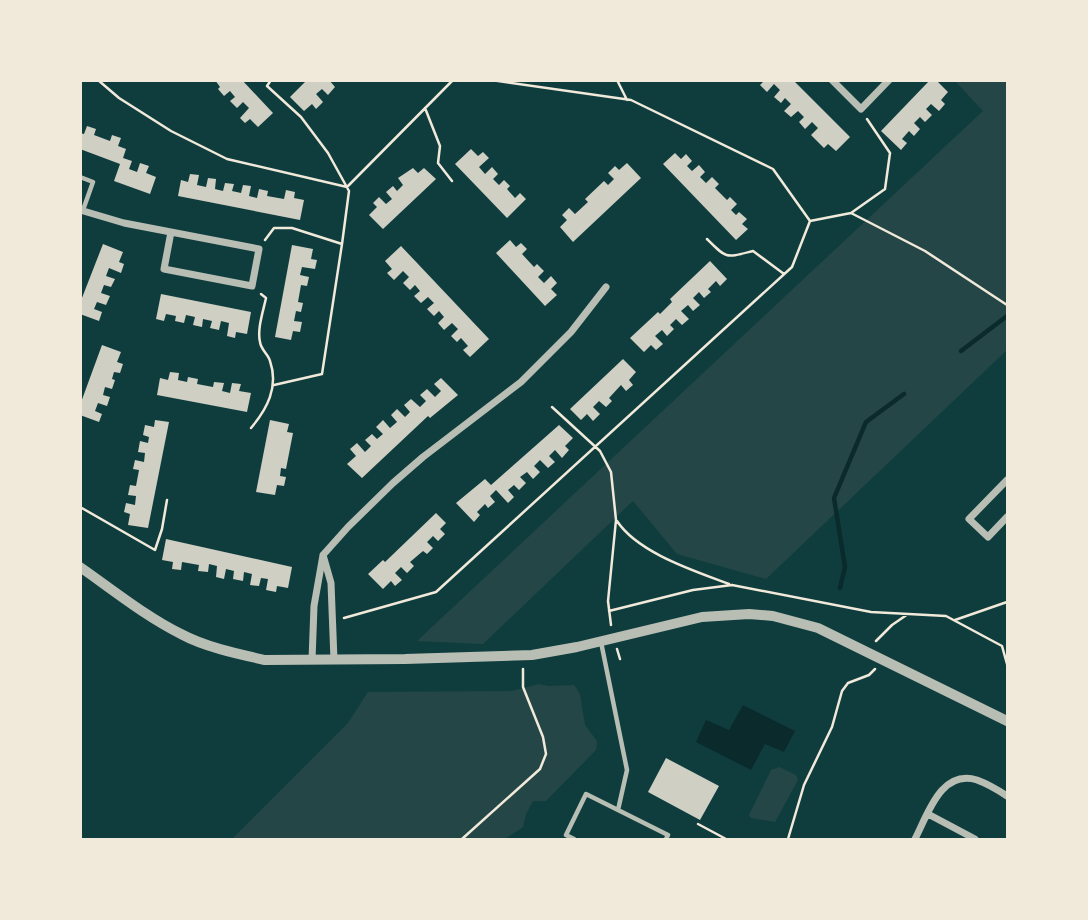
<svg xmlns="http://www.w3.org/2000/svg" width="1088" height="920" font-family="Jost,sans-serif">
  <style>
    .green { fill: #244646 }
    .water { fill: #0a2a2b }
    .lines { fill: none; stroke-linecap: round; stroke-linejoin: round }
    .stream { stroke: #0a2a2b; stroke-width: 4.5 }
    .building { fill: #cfcfc3 }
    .path { stroke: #f1e9da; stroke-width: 2.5 }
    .service { stroke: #b8beb3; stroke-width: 4.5 }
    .minor { stroke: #b8beb3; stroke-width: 7 }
    .tertiary { stroke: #b8beb3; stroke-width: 10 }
  </style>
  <rect width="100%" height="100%" fill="#0f3d3e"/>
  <path class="green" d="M955,81H1007V350L766,579L677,554L633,501L483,644L417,641L983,111Z
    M539,684L548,686L574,685L580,694L585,725L597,741L596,750L546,801H533L526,814L523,827L505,839H232L348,723L368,692L512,691Z
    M779,767L796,775L798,780L775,822L751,818L749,815L771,770Z"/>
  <path class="water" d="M743,705L795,731L784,752L765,744L751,770L696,742L706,720L729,730Z"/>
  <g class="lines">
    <path class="stream" d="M961,351L1007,316
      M840,588L845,567L834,498L866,422L904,394"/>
  </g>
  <path class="building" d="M215,80H242L273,113L258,127L250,119L245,123L240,118L249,108L243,102L237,108L230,101L235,97L230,91L224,96L218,89L220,87Z
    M307,80H329L335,87L328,95L322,89L316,94L323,102L316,109L312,104L304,111L290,97Z
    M765,80H793L850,137L836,151L828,144L824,148L811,135L818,128L812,122L805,129L799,122L804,117L798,111L791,117L784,111L791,104L785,98L781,103L774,97L780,90L774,84L767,92L760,85Z
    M930,80H936L948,92L941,100L945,104L939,111L931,104L926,109L932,115L925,122L920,117L914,123L920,129L914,136L909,131L902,139L907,143L901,150L881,131Z
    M87,126L96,129L94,135L110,141L112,135L121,138L118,146L126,149L123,158L132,161L129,169L137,172L140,163L149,166L146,173L156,177L150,194L114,181L120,164L80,149V133L84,134Z
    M471,149L478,156L483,152L489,158L479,167L485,174L492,167L498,174L493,179L499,185L504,180L510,186L507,189L515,198L520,193L526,199L507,218L455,164Z
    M675,153L681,159L686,154L692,161L687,166L692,171L699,165L705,172L700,177L706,183L712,177L719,184L715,188L727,200L730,197L737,204L731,210L736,215L739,212L747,219L742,224L748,229L736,240L663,164Z
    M627,163L641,178L573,242L560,227L567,220L562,215L569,208L575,214L588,202L585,199L604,181L608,185L614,179L608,173L615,166L619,170Z
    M413,168L418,173L424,168L436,179L383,229L369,215L377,207L373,203L379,197L386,204L392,199L386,192L393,186L397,191L403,185L398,178Z
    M190,174L199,175L197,185L206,187L208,178L216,179L215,189L223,191L225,183L234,184L232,191L241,193L243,185L251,186L249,196L257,198L259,189L268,191L267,196L284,199L286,190L295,192L294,198L304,200L300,220L178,196L181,180L188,182Z
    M510,240L516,247L521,243L527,249L522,254L534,267L537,264L544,271L538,277L544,283L551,276L557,283L551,289L557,295L545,306L496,253Z
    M103,244L123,252L119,262L124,264L121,273L109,268L106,276L115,279L111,287L104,285L101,293L110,296L106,305L97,302L94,309L102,312L99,321L80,314V303Z
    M292,245L313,249L311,259L317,260L315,269L302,267L300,275L309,277L307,286L301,285L298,302L303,303L301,312L296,311L294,321L302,322L300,332L293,331L291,340L275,337Z
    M401,246L489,339L470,357L463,350L468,346L461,338L457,342L451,336L458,329L452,323L444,330L438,323L444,317L439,311L434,316L427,309L434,303L428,297L421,303L414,296L420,291L415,285L410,290L403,283L409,277L403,271L394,280L387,273L392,269L385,261Z
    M710,261L727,279L720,286L716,281L708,289L711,292L704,298L699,292L693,298L700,305L693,311L688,305L681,311L689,319L682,325L676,319L670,325L674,329L667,336L662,330L655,336L663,344L656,350L651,345L644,352L630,338L658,312L660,314L672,302L670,299Z
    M161,294L251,312L247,334L236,332L235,338L227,336L229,323L221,321L219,330L210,328L212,321L203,319L202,327L193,325L195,317L186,315L184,323L175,321L176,316L166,314L164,321L156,319Z
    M102,345L121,352L117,362L123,364L120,373L114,372L112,379L115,380L112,389L105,387L103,395L110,397L107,406L98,403L95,411L102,414L99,422L80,415V405Z
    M623,359L636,372L629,380L633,385L626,391L621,385L609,398L612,401L606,407L599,401L593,407L600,414L593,421L587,414L581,420L570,409Z
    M170,372L179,373L178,380L187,382L188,377L198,379L197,384L213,387L214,382L224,383L222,391L230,393L232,383L241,384L239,391L251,393L247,412L157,395L160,378L168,380Z
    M441,378L458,395L430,418L428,416L362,478L347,464L356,456L350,449L357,443L365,452L371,446L365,440L372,434L377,439L383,434L376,427L383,420L390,428L397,422L391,415L397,409L405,417L410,412L404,405L411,399L420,407L426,401L420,395L427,389L435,397L441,391L434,384Z
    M155,420L169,422L148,528L128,525L130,514L124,512L126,503L135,505L136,496L128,495L130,485L136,486L139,470L133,469L135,460L144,462L145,453L138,452L140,441L148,443L149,437L143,435L145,425L154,427Z
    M270,420L289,424L287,432L293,433L286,469L281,468L280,476L286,477L284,486L277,485L275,495L256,492Z
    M559,425L573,438L565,446L569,450L562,458L555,450L549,456L555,462L548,468L540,460L534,466L540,472L533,479L527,472L520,477L526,483L519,490L514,485L508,490L514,497L508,503L496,490L490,496L495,502L488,508L485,504L477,512L480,515L474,522L456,503L485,479L491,485Z
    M436,513L446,523L440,529L445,534L438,541L433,536L427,542L433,548L427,554L423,551L410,562L414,566L407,573L401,567L395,573L402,580L395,586L391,581L383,589L368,574L383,560L385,562Z
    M166,539L292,567L288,588L277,586L276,592L266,590L268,579L261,578L259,586L250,585L252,574L244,572L243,581L233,579L234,571L226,569L224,579L216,577L217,566L209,564L208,572L198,571L199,565L182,562L181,570L172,569L173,562L162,560Z
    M666,758L719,786L700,820L648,792Z"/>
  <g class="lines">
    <path class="path" d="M98,80L119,98L171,131L227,159L347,187L453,80
      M271,80L267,86L301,117L328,153L349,191L342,244
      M491,80L631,100L773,169L810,221
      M617,80L627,100
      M425,108L440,146L438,163L452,181
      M867,119L890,153L885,189L851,213L925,251L1007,305
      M707,239C727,259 725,258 753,251L784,274
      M265,240L274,228H292L342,244L322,374L274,385
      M552,407L600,451L611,472L616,520L608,601L611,625
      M251,428C267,409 279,387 270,361C268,354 261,350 260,342C257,329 263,312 266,298L261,294
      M80,507L155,550L162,529L167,500
      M617,521C638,553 695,571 729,584
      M609,611L693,590L732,585L871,612L946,616L1002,646L1007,664
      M344,618L436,592L792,267L810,221L851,213
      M955,620L1007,602
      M876,641L892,625L908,614
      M617,649L620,659
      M698,824L726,839
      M462,839L540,769L546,754L543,737L523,687V669
      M788,839L804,785L832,727L842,691L848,683L869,675L875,669"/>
    <path class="service" d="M80,177L93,182L83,210
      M601,642L627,770L618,810
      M574,839L566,835L586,794L668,835L666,839"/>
    <path class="minor" d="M832,80L861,109L889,80
      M80,210L124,223L259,249L252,286L164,269L171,232
      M1007,480L969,519L988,537L1007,517
      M323,555L331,583L334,660
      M312,660L314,606L323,555L348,527L393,483L423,457L521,382L571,332L606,287
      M928,814L975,839
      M915,839C928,814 941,769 977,780C988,784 998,790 1007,796"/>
    <path class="tertiary" d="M80,567C113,590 145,616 181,634C205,647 238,654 265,660L405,659L532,655L577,647L702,617L749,614L773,616L818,628L1007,721"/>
  </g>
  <rect width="1088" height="920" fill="none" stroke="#f1e9da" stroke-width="164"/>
</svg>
